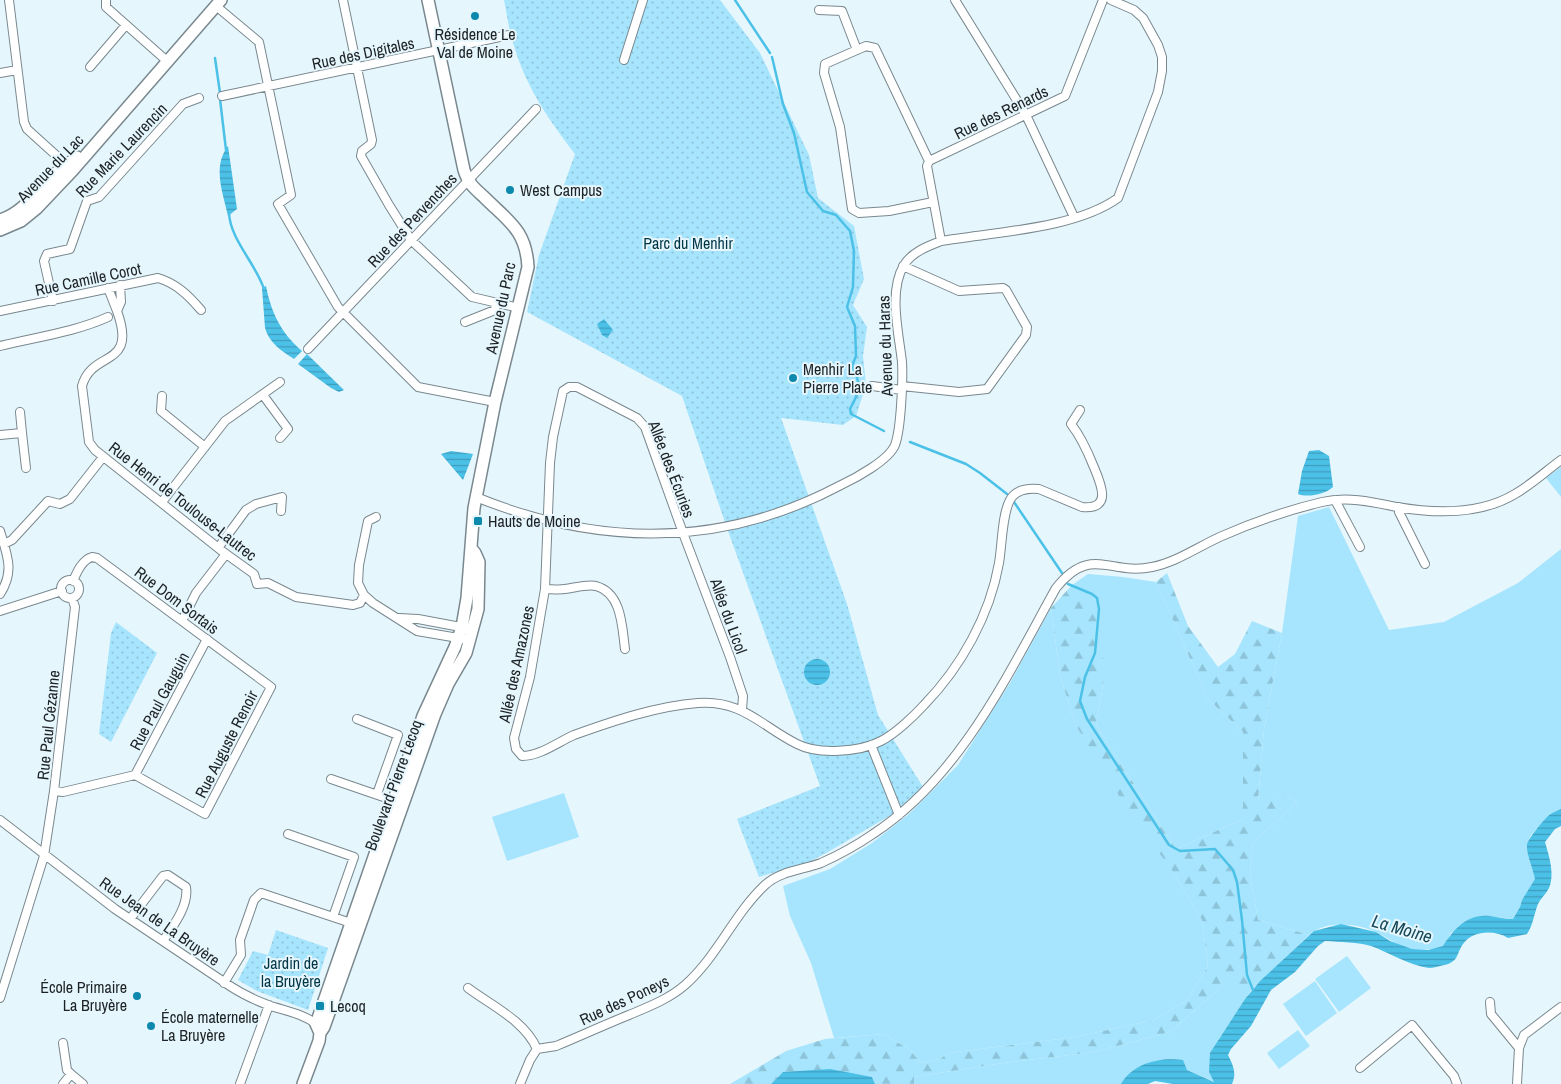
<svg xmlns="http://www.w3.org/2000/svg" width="1561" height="1084" font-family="'Archivo Narrow',sans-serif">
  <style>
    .green { fill: #a6e5fd }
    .forest { fill: url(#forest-firs) }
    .park { fill: url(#park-dots) }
    .water { fill: url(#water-rules) }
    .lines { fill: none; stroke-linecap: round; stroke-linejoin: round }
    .stream { stroke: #4cc1e8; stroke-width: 2.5 }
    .street-casing { stroke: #79888e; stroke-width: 10 }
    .secondary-casing { stroke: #79888e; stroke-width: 14 }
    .street { stroke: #fff; stroke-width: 8 }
    .secondary { stroke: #fff; stroke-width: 11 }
    .poi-dot { fill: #0c89ac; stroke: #e6f6fd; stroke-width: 2 }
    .labels { text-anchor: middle; stroke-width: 4; stroke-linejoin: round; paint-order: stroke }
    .poi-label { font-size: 16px; fill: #1c2225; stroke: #e6f6fd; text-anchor: start }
    .street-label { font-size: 16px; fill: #1c2225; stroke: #e6f6fd }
    .park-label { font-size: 16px; fill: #003545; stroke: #e6f6fd }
    .water-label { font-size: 18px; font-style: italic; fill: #154757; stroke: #e6f6fd }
  </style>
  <defs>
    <pattern id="forest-firs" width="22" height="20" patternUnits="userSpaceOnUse" patternTransform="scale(1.25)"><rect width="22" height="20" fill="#a6e5fd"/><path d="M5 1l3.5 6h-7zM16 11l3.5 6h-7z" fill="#8ec4d9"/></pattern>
    <pattern id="park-dots" width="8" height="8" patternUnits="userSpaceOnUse" patternTransform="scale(1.25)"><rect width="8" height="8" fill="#a6e5fd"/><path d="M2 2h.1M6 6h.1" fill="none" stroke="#8ec4d9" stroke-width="1.8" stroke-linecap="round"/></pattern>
    <pattern id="water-rules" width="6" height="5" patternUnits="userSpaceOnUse" patternTransform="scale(1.25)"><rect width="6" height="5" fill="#4cc1e8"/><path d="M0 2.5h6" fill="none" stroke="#3e9cbc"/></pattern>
  </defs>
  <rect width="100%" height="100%" fill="#e6f6fd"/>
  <path class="green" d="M1561,467V497L1546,478Z
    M1329,507L1389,630L1444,622L1518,583L1561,549V809C1550,815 1549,817 1540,826C1538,829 1534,831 1532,834C1522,846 1531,866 1536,879L1522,900L1520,907L1513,919L1487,916L1451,933L1443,947C1433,949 1422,951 1412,949C1398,946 1388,938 1376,932C1357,923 1325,920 1309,935L1258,920L1250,875L1253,843L1297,802L1285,796L1258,802L1264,729L1282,633L1298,516Z
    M1088,574L1123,577L1156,582L1208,699L1243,732V819L1176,849L1096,725L1104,679L1072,585Z
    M1051,608L1060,675L1075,724L1173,872L1202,920L1208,966L1186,1001L1154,1020L1075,1037L948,1053L940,1059L921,1063L910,1050L884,1034L834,1038L811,963L790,916L783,886L830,869L872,843L909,814L958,765L1010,683Z
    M564,793L579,837L507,861L492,817Z
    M1347,956L1371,988L1339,1012L1315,979Z
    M1315,981L1337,1013L1306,1036L1283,1004Z
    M1219,989H1252L1219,1039L1209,1072L1215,1082L1187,1070L1125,1078L1121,1084H914V1077L1003,1063L1094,1052L1170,1032Z
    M1298,1030L1310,1046L1279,1069L1267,1053Z"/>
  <path class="forest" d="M1167,573L1188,626L1218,667L1235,654L1252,621L1282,633L1264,729L1258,801L1285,796L1297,802L1253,843L1250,875L1258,920L1309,935L1252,989H1219L1170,1032L1094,1052L1003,1063L914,1077V1084H875L872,1077L783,1072L771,1084H730L786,1051L825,1039L884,1034L910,1050L921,1063L940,1059L948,1053L1075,1037L1154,1020L1186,1001L1208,966L1202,920L1173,872L1124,804L1075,724L1060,675L1051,608L1072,585L1101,616L1104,679L1096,725L1176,849L1243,819V732L1208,699L1156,582Z"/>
  <path class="park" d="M504,0H720L760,53L809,155L818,198L854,226L864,279L853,305L867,327L863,356L866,385L856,416L843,425L781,418L847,604L878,715L923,787L891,815L828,852L809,862L759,877L737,819L820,786L728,531L682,396L527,312L539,255L575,154C549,120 526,87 514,46C509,31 507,15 504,0Z
    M116,622L157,653L111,742L99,734L111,633Z
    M276,930L328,948L308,1010L257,991L238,980L253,951L268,955Z"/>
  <path class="water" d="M228,146L237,209L228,216C223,193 212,167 228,146Z
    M266,286C271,312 281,333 302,351L294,359C282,351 269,343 265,328L262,288Z
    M604,319L613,330L607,338L602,335L597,324Z
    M307,354L344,390L339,392L331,388L298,364Z
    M1319,450L1329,456L1333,487C1326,494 1307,498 1298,494L1302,471L1309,451Z
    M451,451L473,454L463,480L441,454Z
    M804 672a13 13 0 1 1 26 0a13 13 0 1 1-26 0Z
    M1561,809V826L1555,829L1545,842C1549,856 1555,874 1549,888C1546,894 1541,898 1538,904C1534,914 1533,925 1527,934L1508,938C1495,930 1473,930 1463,944C1456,954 1459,962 1444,965C1439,966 1433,968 1429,968C1408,965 1390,953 1371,946C1359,942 1339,942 1325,941L1318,946L1295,972L1271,990L1251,1026L1231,1049L1228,1055C1233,1065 1237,1073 1232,1084H1173L1155,1081L1148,1084H1121C1133,1063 1160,1057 1183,1060L1187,1070L1214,1082L1209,1072L1210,1053L1245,999L1260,981L1314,931L1341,924L1376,932L1390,941L1412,949L1428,950L1443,946C1453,930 1467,913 1490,916C1498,917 1505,919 1513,919L1520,907L1522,900L1535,879C1533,869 1526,854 1527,845C1527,840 1543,821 1547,817C1551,813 1557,811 1561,809Z
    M830,1069L872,1077L875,1084H771L783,1072Z"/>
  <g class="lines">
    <path class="stream" d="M735,0L770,53
      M772,57L783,104L794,133L807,192L823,211L836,215L850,231L854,251L853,287L847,307L855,326L856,356L852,366C862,385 860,391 850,409L851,414L884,431
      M215,58L220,93
      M220,99L226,150
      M229,213C230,239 256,264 264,289
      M910,442L966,464L980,473L1007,494
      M1014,502L1062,573
      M1068,584L1092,594L1097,598L1099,609L1095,653L1085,677L1080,701L1087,719L1169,845L1180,851L1215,849L1233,870L1237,882L1242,920L1247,975L1253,990"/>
    <defs>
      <path id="street" d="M9,0L24,122L27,129L69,167
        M106,0V7L167,61
        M343,0L372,140L371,144L362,151L361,156L389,205L411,240L472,297L519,308
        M955,0L1026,115L1074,217
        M216,6L259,42L291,195L278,204L338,307L418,387L495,402
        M819,10L842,11L857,50
        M624,60L643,0
        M90,67L126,25
        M0,73L17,70
        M222,96L509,35
        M929,161L875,48L866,46L825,64L824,73L840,127L852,209L859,213L889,211L933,202
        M941,241L927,166L929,161L1065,96L1103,0
        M108,288L117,311L121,302L120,285
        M53,301L44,261L47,254L70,249L87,201L99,197L183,104L199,98
        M0,311L158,278C176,283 189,296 201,310
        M117,311C138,369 92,349 82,386L89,442L95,450L222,551L254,574L257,584L268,583L296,597L353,605L360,603L364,595
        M465,322L495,310L496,303
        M0,346C36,337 75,332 108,317
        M308,349L536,109
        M872,386L902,390
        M902,386L959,392L987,389L1026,335L1027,327L1006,290L1003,288L959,291L903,266
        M263,395L288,429L280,438
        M162,396L161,411L205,447
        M20,412L22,433
        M0,435L22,433L26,468
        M476,497C599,547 723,548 841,485C856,478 889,460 895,445C901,429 903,380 902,362C899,334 888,291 904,265C912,252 928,246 941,241C994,232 1075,229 1118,198L1158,92L1162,71V57L1158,45L1143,18L1134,10L1111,0
        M1335,500L1360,547
        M162,502L225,421L280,382
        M1399,507V512L1425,564
        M376,517L368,521L359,565L358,583L364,595L373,603L417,631L470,640
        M0,531C7,555 15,571 0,594
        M4,544L12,540L48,501L60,504L70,499L103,457
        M218,548L246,510L256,504L282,497L281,511
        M61 589a9 9 0 1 1 18 0a9 9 0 1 1-18 0Z
        M545,589C552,589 558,590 565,589C574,588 587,584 596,586C622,593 622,627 625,649
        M0,611L62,591
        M399,618L418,619L466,628
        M182,621L196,593L226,554
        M742,710L743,696L730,657L683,533L645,427L637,418L577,387H569L563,391L553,437L550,463L545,589L530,677L514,738L516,749L522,756C540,756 558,742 574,735C613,721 657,706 698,703C743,700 761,726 797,744C818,755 860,752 881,741C895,734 914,716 924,705C961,667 990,615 999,563C1002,546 1002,514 1010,500C1016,489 1028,488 1039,489L1082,507C1114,510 1100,482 1093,465C1087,450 1081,437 1071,424L1080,410
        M357,719L398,735L377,794
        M871,745L899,815
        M135,775L207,639
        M331,779L398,802
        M54,791L63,792L135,775L205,814L271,687L97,558L92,557C82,560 77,572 73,581
        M0,820L115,909L230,986C242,994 255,1000 268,1005C285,1011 302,1013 316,1024
        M288,834L354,857L333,917
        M130,919L163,876L168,875L186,887C189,906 173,926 163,941
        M224,983L241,955L240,940L254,900L261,893L354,924
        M468,988C492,1006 525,1021 537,1049
        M0,998L44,856L54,791L75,607L72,598
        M1490,1002L1491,1014L1519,1048
        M63,1043L67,1070L71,1074
        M537,1049L556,1046C580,1036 604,1025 629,1015C648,1007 669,999 685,985C717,957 734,914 765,885C780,871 802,870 821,863C839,855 857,845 873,834C960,777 1007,676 1056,588C1091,544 1110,576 1152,567C1177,562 1199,546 1222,536C1254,522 1288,510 1322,502C1347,496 1373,502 1397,507C1437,514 1480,515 1515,494C1532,484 1546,471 1561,460
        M1360,1068L1412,1025L1454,1076L1457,1084
        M63,1084L71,1074L83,1084
        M240,1084L269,1005
        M520,1084L530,1060L537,1049
        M1517,1084L1519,1048L1524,1035L1561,1007"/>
      <path id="secondary" d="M0,220C24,213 37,190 55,174C62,168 70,163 77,157
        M0,230L21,221L37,208L73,170L221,0
        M320,1033L324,1027L435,714L448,684L466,653L478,609L479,562L475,553L471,548
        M303,1084L319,1041L320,1033L316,1024L423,716L455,647L462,627L467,598L474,508L495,402L528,267C526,230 509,222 484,197C474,188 468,183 464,170L428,0"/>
    </defs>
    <use href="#street" class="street-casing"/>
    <use href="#secondary" class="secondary-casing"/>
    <use href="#street" class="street"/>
    <use href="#secondary" class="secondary"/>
  </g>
  <g class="poi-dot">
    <circle cx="475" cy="16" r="5"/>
    <circle cx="510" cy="190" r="5"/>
    <circle cx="793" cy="378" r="5"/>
    <rect x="473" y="516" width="10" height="10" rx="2.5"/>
    <circle cx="137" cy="996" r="5"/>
    <rect x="315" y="1001" width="10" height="10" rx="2.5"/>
    <circle cx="151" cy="1026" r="5"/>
  </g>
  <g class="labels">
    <g class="poi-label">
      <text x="475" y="40" text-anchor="middle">Résidence Le<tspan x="475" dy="18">Val de Moine</tspan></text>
      <text x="520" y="196">West Campus</text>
      <text x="803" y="375">Menhir La<tspan x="803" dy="18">Pierre Plate</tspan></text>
      <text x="488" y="527">Hauts de Moine</text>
      <text x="127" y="993" text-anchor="end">École Primaire<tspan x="127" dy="18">La Bruyère</tspan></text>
      <text x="330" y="1012">Lecoq</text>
      <text x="161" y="1023">École maternelle<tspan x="161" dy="18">La Bruyère</tspan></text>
    </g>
    <g class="street-label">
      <text transform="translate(363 53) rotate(-12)" y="6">Rue des Digitales</text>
      <text transform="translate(1001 112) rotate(-26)" y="6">Rue des Renards</text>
      <text transform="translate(121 150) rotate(-46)" y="6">Rue Marie Laurencin</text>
      <text transform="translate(50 168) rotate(-46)" y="6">Avenue du Lac</text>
      <text transform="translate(412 220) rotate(-47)" y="6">Rue des Pervenches</text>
      <text transform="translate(88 279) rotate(-12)" y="6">Rue Camille Corot</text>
      <text transform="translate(500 308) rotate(-78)" y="6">Avenue du Parc</text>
      <text transform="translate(885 346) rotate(-92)" y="6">Avenue du Haras</text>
      <text transform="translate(672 469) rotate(69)" y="6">Allée des Écuries</text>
      <text transform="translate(183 501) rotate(38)" y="6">Rue Henri de Toulouse-Lautrec</text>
      <text transform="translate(177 600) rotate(37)" y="6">Rue Dom Sortais</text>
      <text transform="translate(729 616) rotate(70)" y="6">Allée du Licol</text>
      <text transform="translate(516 664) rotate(-78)" y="6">Allée des Amazones</text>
      <text transform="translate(159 701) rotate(-62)" y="6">Rue Paul Gauguin</text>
      <text transform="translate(48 725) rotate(-84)" y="6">Rue Paul Cézanne</text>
      <text transform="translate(226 744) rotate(-63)" y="6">Rue Auguste Renoir</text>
      <text transform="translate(393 785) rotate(-70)" y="6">Boulevard Pierre Lecoq</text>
      <text transform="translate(160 921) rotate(35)" y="6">Rue Jean de La Bruyère</text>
      <text transform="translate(624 1000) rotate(-25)" y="6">Rue des Poneys</text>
    </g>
    <g class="park-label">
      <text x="688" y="249">Parc du Menhir</text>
      <text x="291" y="969">Jardin de<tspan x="291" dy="18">la Bruyère</tspan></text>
    </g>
    <g class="water-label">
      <text transform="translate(1402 929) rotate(16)" y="6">La Moine</text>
    </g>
  </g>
</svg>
